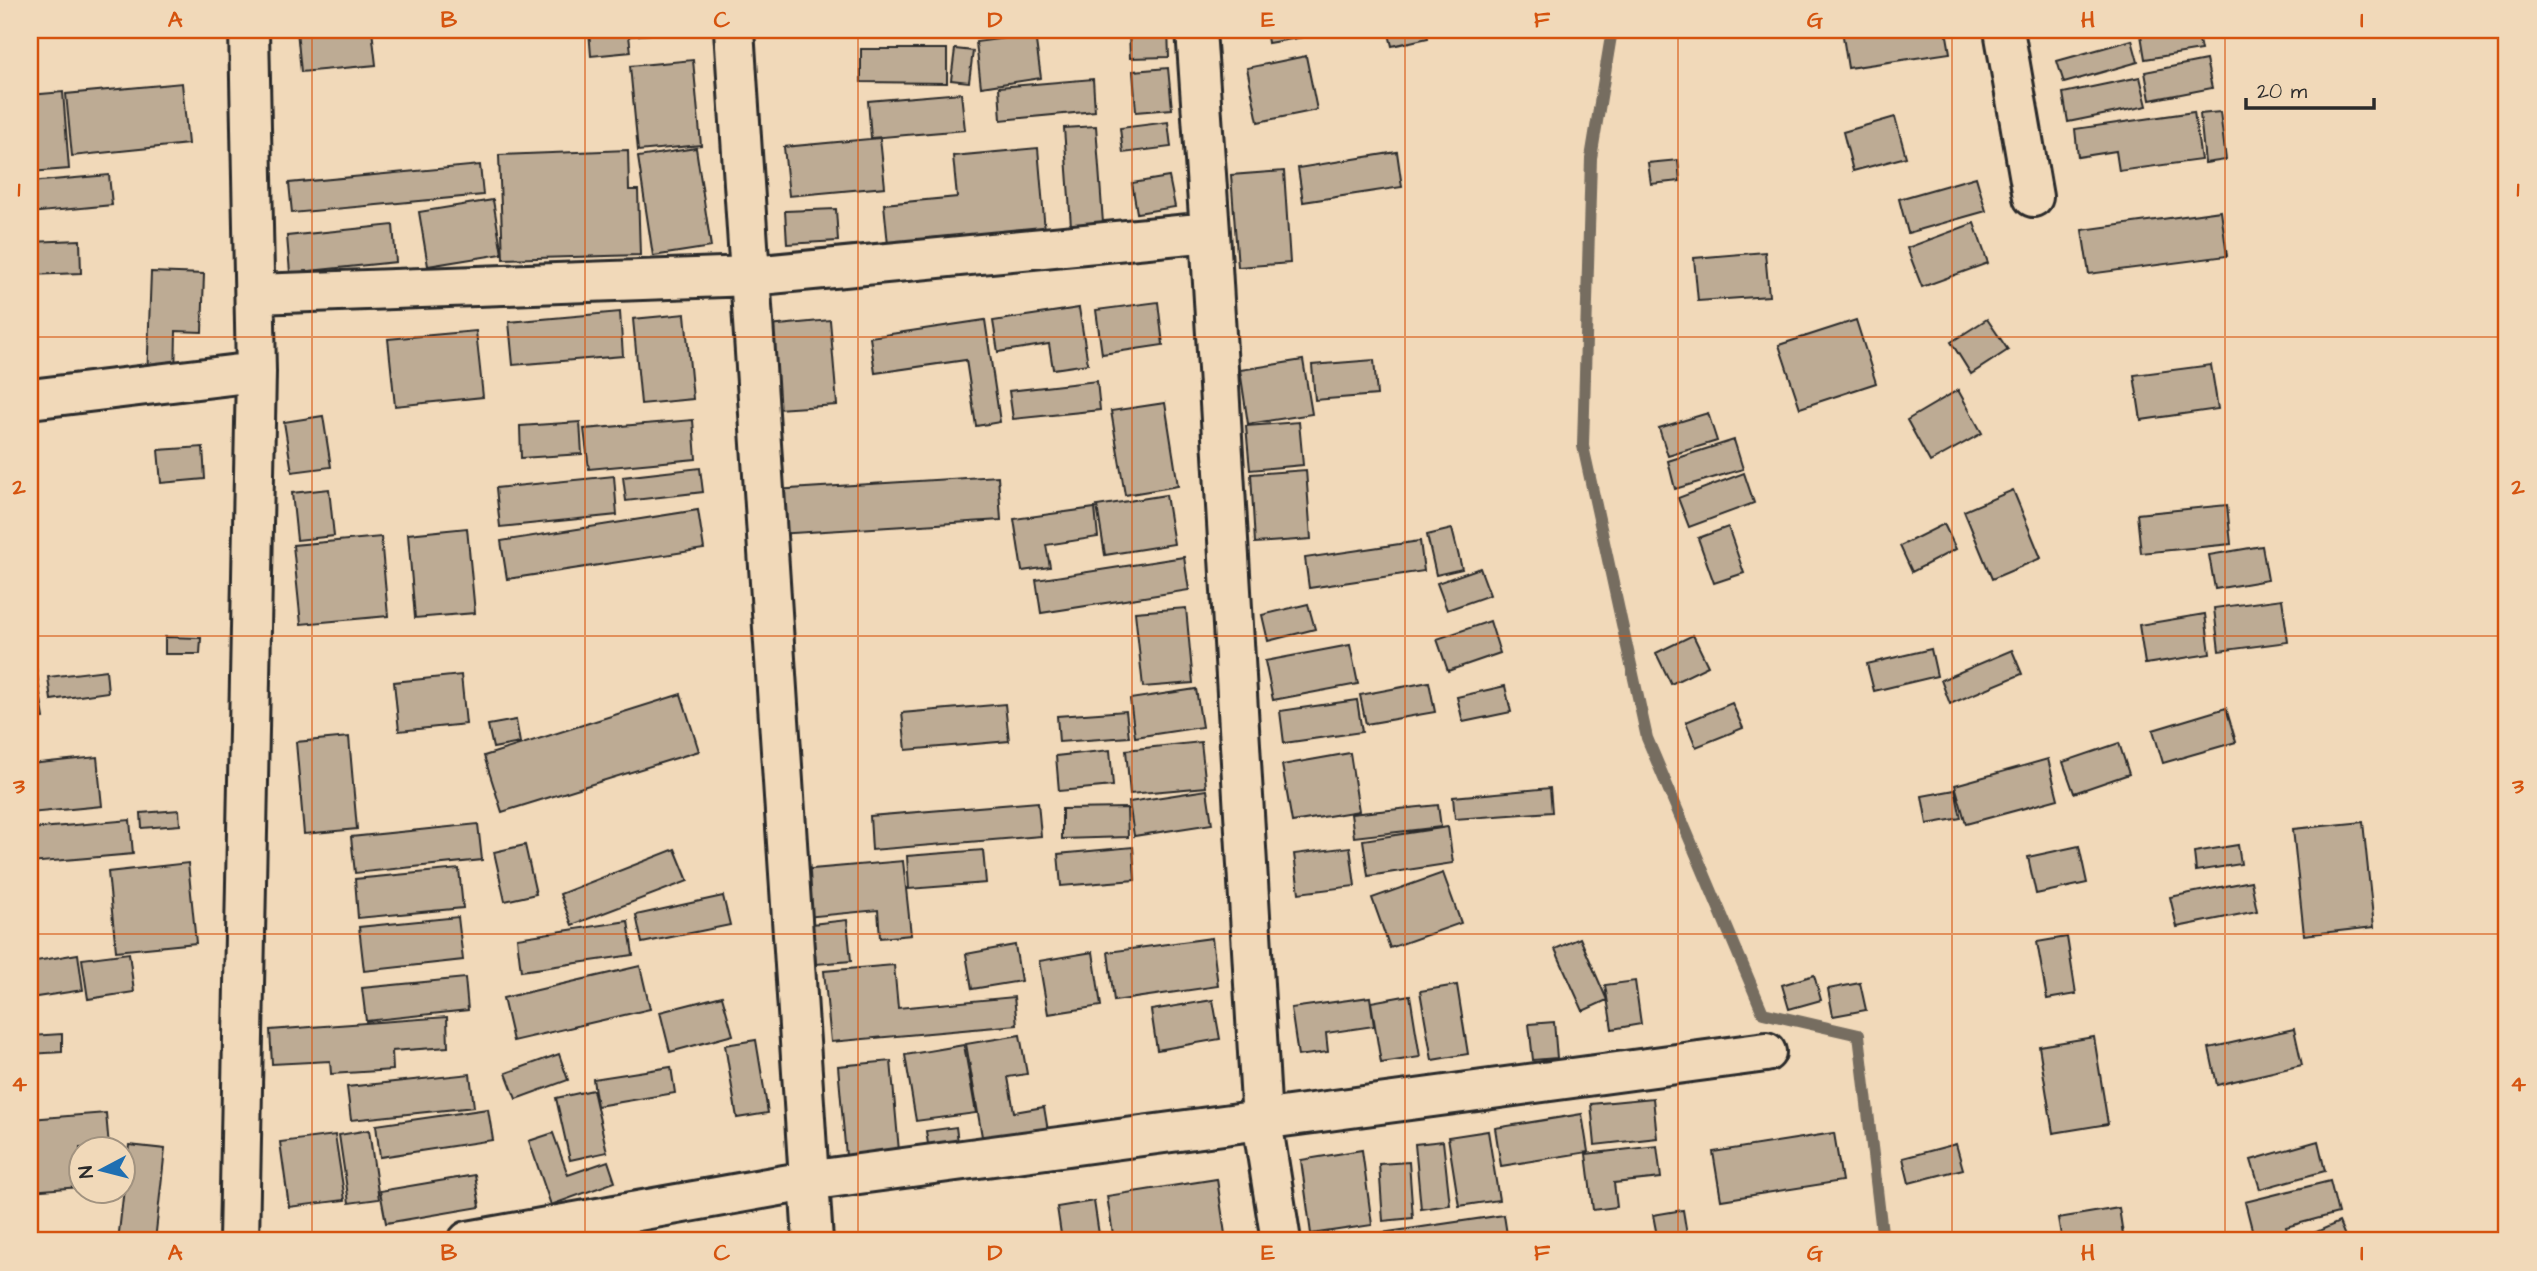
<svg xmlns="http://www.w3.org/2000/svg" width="2537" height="1271" font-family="'Architects Daughter',sans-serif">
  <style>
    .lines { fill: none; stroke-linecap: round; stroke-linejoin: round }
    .stream { stroke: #766d60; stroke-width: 12 }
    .building { fill: #bdab94; stroke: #2b2b2b; stroke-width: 2 }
    .minor-casing { stroke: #2b2b2b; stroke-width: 44 }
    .minor { stroke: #f1d9b9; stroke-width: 38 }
    .grid { fill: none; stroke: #d5540f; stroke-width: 2; stroke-opacity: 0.55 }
    .neatline { fill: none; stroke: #d5540f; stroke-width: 2.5 }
    .grid-label { font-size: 23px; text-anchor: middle; font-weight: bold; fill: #d5540f }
  </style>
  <rect width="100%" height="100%" fill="#f1d9b9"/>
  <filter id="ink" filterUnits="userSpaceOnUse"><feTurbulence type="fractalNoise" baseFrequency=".0143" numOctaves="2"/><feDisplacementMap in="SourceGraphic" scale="14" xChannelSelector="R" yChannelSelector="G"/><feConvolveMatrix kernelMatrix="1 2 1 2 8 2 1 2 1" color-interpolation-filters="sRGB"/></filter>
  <g filter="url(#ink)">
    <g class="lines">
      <path class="stream" d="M1612,30L1591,158L1583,446L1647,738L1763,1013L1859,1035L1883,1241"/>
    </g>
    <path class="building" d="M297,30H372L376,65L301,72Z
      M589,30H697L629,36L631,52L591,56Z
      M1129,30H1168L1169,57L1130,58Z
      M1266,30H1337L1338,31L1268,43Z
      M1388,30H1426L1428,38L1392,46Z
      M1842,30H1946L1950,53L1848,68Z
      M2172,30H2197L2201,50L2145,59L2141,35Z
      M1035,34L1041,78L981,87L976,42Z
      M2132,40L2138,62L2064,83L2057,61Z
      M861,49H947V83L861,82Z
      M955,49L973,51L969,82L951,80Z
      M1306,56L1317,110L1258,122L1247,68Z
      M693,60L701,145L638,151L630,66Z
      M2206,60L2212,88L2150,100L2145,72Z
      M1168,68L1172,109L1136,112L1133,71Z
      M2140,77L2147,106L2068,122L2063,93Z
      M1093,79L1095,111L1001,120L999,87Z
      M182,83L188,144L72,156L66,94Z
      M63,92L69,169L30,172V95Z
      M961,93L965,130L871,138L868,101Z
      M2194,112L2201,160L2119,171L2116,151L2078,157L2075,129Z
      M2220,112L2226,160L2205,163L2200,114Z
      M1895,117L1906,157L1853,171L1843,132Z
      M1168,122L1171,147L1123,153L1120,128Z
      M1096,126L1103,223L1071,226L1064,128Z
      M880,138L885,187L789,196L784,147Z
      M696,148L711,247L653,256L638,157Z
      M1038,148L1045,231L888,245L884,204L957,197L953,156Z
      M628,150L629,190H638L640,255L503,259L499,155Z
      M1397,152L1402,187L1303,202L1298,168Z
      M1678,160L1680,181L1651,184L1648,163Z
      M480,165L483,195L292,213L289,183Z
      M1284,171L1290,263L1238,267L1231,175Z
      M109,175L112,205L30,213V182Z
      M1169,177L1175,207L1137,213L1132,183Z
      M1976,177L1986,211L1908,233L1899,199Z
      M493,200L502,254L428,266L419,212Z
      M836,209L838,241L787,244L785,211Z
      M2221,211L2227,256L2089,274L2082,230Z
      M1974,223L1988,263L1922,287L1907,248Z
      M393,225L396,262L290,273L287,236Z
      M80,240L81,273L30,275V242Z
      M1765,252L1769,296L1698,301L1694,258Z
      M151,272L204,274L202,332L176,331L175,382L147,380Z
      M1158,302L1163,345L1102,354L1096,310Z
      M1079,308L1088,364L1053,369L1049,344L998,352L993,321Z
      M620,312L623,356L513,365L509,322Z
      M685,314L693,399L641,404L633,319Z
      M1987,319L2008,350L1971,374L1951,342Z
      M830,320L837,405L777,409L769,326Z
      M985,320L1000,422L976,426L966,360L875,373L870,337Z
      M1856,320L1876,383L1800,408L1779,345Z
      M476,331L483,397L395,406L388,339Z
      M1303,360L1312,414L1248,424L1240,370Z
      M1374,360L1377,395L1315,400L1312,365Z
      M2211,365L2218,409L2141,420L2134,375Z
      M1097,381L1100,410L1013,419L1009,391Z
      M1958,390L1982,433L1930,462L1907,420Z
      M1165,403L1178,486L1125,495L1111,411Z
      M1708,413L1717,441L1668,456L1659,428Z
      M323,416L331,467L292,472L284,422Z
      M693,420L696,459L589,469L584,429Z
      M580,422L582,454L521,458L520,426Z
      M1299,422L1303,465L1250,470L1246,426Z
      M1734,440L1743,469L1675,489L1668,461Z
      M203,447L205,479L161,483L158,450Z
      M700,468L703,492L626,501L623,477Z
      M1306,470L1311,539L1255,543L1251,474Z
      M1744,473L1754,503L1689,527L1678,498Z
      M614,476L617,515L500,527L496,488Z
      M998,476L1001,520L777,534L774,490Z
      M329,489L334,536L297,540L292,493Z
      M2013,490L2041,558L1992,579L1964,511Z
      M1166,495L1174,544L1105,555L1097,506Z
      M2227,505L2231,544L2141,553L2137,514Z
      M1095,508L1098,537L1046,545L1050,567L1022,571L1014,519Z
      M698,510L704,549L507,579L501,541Z
      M1944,524L1956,549L1912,572L1900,546Z
      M1728,527L1744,573L1714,583L1698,538Z
      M467,528L475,613L415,618L408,534Z
      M1452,529L1462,569L1436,575L1427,535Z
      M381,537L388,616L301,624L293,545Z
      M1420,541L1424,571L1309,588L1305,558Z
      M2262,546L2268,580L2215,589L2209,555Z
      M1184,557L1189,590L1041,613L1036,580Z
      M1480,568L1490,595L1447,610L1437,583Z
      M2282,599L2288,642L2219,651L2214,608Z
      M1308,604L1315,629L1268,641L1262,615Z
      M1186,608L1193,683L1143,687L1135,612Z
      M2205,614L2210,654L2145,664L2139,625Z
      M1490,621L1500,653L1448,671L1437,639Z
      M1693,635L1708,666L1671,684L1656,653Z
      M165,637L201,638L200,654H165Z
      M1350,645L1358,684L1273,700L1265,661Z
      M1931,649L1937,676L1874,691L1867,664Z
      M2012,650L2022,674L1950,704L1941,680Z
      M36,668L44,718L30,720V669Z
      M106,670L108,692L51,700L48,677Z
      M461,675L466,724L399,731L394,682Z
      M1429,682L1435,712L1366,724L1360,695Z
      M1505,686L1511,712L1463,722L1457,697Z
      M1196,689L1202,727L1135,737L1130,699Z
      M681,694L699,751L502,812L484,756Z
      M1357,700L1362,732L1284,743L1280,711Z
      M1732,703L1743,728L1696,747L1686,722Z
      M1005,704L1009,741L906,750L902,713Z
      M2226,708L2236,742L2163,763L2153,730Z
      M1126,711L1129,737L1059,742L1057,716Z
      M516,720L520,743L493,748L488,725Z
      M349,737L357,829L304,834L296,742Z
      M1201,742L1206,787L1130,794L1126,750Z
      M2119,743L2129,774L2074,793L2063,762Z
      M1110,750L1113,786L1059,791L1056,756Z
      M1350,753L1359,811L1292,822L1282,765Z
      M97,757L102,806L30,813V764Z
      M2048,759L2058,799L1966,824L1955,785Z
      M1550,788L1552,812L1455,819L1453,797Z
      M1207,790L1212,824L1134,836L1129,802Z
      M1955,790L1961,818L1927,824L1922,796Z
      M1038,802L1041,836L872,850L870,816Z
      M1438,805L1441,827L1354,837L1351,814Z
      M1127,808L1128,837L1062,839V809Z
      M179,810L180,825L142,828L141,813Z
      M130,820L133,854L30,863V829Z
      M2363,822L2374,927L2304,935L2293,829Z
      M478,824L482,860L355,873L351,837Z
      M1448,827L1453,863L1368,876L1363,840Z
      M525,845L536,894L505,901L494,852Z
      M2238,845L2241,864L2196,871L2194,852Z
      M2079,846L2087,883L2036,894L2028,857Z
      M1133,847L1135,880L1061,886L1058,854Z
      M1350,847L1355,886L1299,893L1294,854Z
      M675,849L688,881L572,925L560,894Z
      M983,850L986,883L909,889L907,856Z
      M903,861L911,935L880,938L878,910L806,917L801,870Z
      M188,863L196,943L116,951L108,872Z
      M459,869L463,908L358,918L355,879Z
      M1443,873L1461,923L1390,948L1372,898Z
      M2251,881L2257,911L2177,927L2170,897Z
      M723,896L730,925L642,943L636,915Z
      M458,917L463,960L364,971L359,927Z
      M847,920L851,961L816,964L812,924Z
      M628,921L633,955L521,971L517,938Z
      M2067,937L2076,994L2047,999L2037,942Z
      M1212,938L1218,986L1114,1001L1108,952Z
      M1580,938L1607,1000L1583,1011L1555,949Z
      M1015,945L1021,981L972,989L966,954Z
      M1093,952L1101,1006L1048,1014L1039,961Z
      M129,953L134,992L88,999L82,959Z
      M78,954L83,990L30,998V962Z
      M894,965L898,1008L1014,997L1017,1025L831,1042L824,971Z
      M640,966L650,1009L513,1041L503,998Z
      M1814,975L1821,1000L1789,1009L1782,985Z
      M465,978L468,1010L366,1021L362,988Z
      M1635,981L1641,1024L1612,1029L1605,985Z
      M1860,983L1866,1010L1833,1016L1828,989Z
      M1457,985L1468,1054L1432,1060L1420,991Z
      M1410,995L1420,1057L1381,1063L1371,1002Z
      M722,996L733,1035L670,1052L660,1012Z
      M1370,997L1374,1026L1326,1033L1328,1052L1298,1056L1291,1008Z
      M1213,1000L1220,1039L1157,1050L1151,1010Z
      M447,1017L448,1047L392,1051L393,1070L331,1074L330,1061L272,1064L270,1030Z
      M1554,1022L1557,1058L1533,1060L1529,1024Z
      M2294,1029L2302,1065L2217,1085L2209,1048Z
      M62,1034V1052L30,1054V1036Z
      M1020,1035L1027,1074L1008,1077L1014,1112L1044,1107L1049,1137L984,1148L966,1044Z
      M2094,1037L2108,1124L2053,1133L2039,1046Z
      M756,1040L768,1113L737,1118L725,1045Z
      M964,1045L976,1113L916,1121L905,1055Z
      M559,1054L568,1080L516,1099L506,1073Z
      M891,1061L899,1151L846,1156L838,1066Z
      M671,1067L675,1093L597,1106L593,1079Z
      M470,1074L474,1107L351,1120L347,1087Z
      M593,1090L607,1152L570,1160L556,1098Z
      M1653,1098L1657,1138L1595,1145L1591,1104Z
      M488,1109L493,1140L380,1157L376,1125Z
      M106,1113L109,1147L121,1148H80V1187L30,1191V1119Z
      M1582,1114L1588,1152L1501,1166L1495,1128Z
      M956,1127L960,1158L931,1163L926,1131Z
      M369,1130L379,1199L349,1203L339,1135Z
      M1488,1131L1499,1200L1459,1206L1448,1137Z
      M553,1133L568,1175L608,1161L615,1182L551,1205L529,1141Z
      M1834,1133L1842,1181L1721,1200L1713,1152Z
      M335,1135L345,1200L289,1207L280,1142Z
      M1443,1141L1450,1205L1421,1209L1415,1144Z
      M2318,1141L2325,1171L2260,1189L2251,1160Z
      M1956,1144L1963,1169L1909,1183L1903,1158Z
      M129,1145L165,1149L155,1241H118Z
      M1657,1146L1661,1178L1614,1183L1617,1207L1593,1210L1586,1154Z
      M1362,1150L1372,1225L1311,1234L1301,1160Z
      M1409,1162L1413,1218L1383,1221L1379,1164Z
      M475,1175L480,1207L386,1223L380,1191Z
      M1217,1179L1226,1241H1114L1107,1196Z
      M2330,1181L2338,1213L2286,1227L2289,1241H2255L2245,1202Z
      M1094,1201L1100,1241H1062L1057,1207Z
      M2119,1208L2124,1241H2062L2058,1218Z
      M1683,1210L1688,1241H1658L1653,1215Z
      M1504,1215L1508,1241H1327Z
      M2339,1222L2347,1241H2296Z
      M923,1236L924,1241H872Z"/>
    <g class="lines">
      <defs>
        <path id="minor" d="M734,30L813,1241
          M1196,30L1210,232L1262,1121L1281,1241
          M2004,30L2033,197
          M256,294L751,276L1210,232
          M30,399L256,372
          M239,1241L256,372L249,30
          M468,1241L807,1181L1766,1052"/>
      </defs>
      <use href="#minor" class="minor-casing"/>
      <use href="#minor" class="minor"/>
    </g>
  </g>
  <path class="grid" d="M312,30V1241M585,30V1241M858,30V1241M1132,30V1241M1405,30V1241M1678,30V1241M1952,30V1241M2225,30V1241M30,337H2507M30,636H2507M30,934H2507"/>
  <rect width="2537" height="1271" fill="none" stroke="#f1d9b9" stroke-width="77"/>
  <g transform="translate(102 1170) rotate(263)"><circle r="33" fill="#f1d9b9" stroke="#a29380" stroke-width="2"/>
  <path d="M0-5L12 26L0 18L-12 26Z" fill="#1f6fb2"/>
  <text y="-10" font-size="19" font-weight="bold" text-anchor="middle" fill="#2b2b2b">N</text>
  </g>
  <path d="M2246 98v10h128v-10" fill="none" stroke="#2b2b2b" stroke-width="3.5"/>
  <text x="2257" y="98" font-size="21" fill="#2b2b2b" stroke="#f1d9b9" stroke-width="5" paint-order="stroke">20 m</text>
  <rect x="38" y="38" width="2460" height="1194" class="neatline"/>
  <g class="grid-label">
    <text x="175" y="27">A</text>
    <text x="449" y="27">B</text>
    <text x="722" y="27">C</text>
    <text x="995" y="27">D</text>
    <text x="1268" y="27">E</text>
    <text x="1542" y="27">F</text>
    <text x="1815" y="27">G</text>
    <text x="2088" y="27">H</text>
    <text x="2362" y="27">I</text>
    <text x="19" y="196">1</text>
    <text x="2518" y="196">1</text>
    <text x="19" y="494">2</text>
    <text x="2518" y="494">2</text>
    <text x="19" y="793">3</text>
    <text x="2518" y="793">3</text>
    <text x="19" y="1091">4</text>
    <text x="2518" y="1091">4</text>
    <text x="175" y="1260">A</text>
    <text x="449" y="1260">B</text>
    <text x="722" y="1260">C</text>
    <text x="995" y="1260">D</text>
    <text x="1268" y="1260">E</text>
    <text x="1542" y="1260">F</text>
    <text x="1815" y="1260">G</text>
    <text x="2088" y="1260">H</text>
    <text x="2362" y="1260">I</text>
  </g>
</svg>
